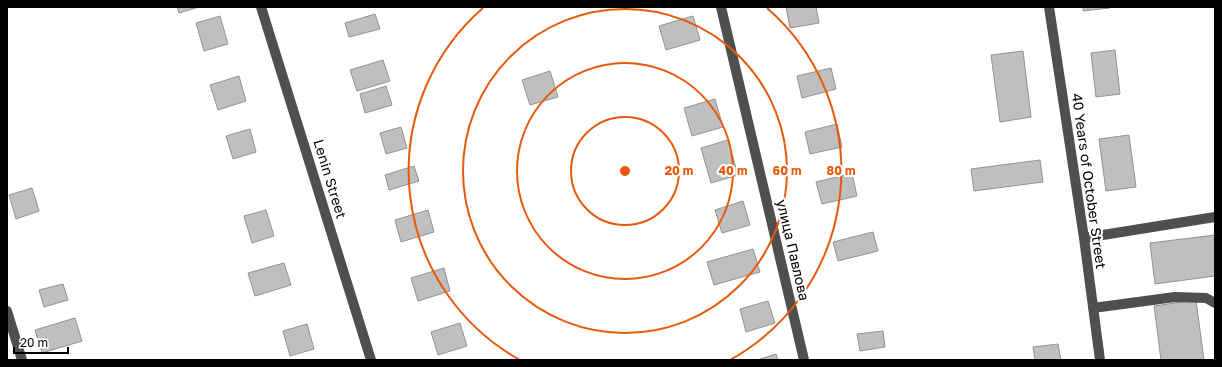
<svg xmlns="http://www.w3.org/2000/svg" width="1222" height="367" font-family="'Golos Text',sans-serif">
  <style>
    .building { fill: #bfbfbf; stroke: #939393 }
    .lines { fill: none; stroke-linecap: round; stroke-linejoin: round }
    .minor { stroke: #4f4f4f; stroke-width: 10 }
    .ring { fill: none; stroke: #e8590c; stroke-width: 2 }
    .labels { text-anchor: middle; stroke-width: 4; stroke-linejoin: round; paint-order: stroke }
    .street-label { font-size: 14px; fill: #000; stroke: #fff }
    .centre { fill: #e8590c; stroke: #fff; stroke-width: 2 }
    .ring-label { font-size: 12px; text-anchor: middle; font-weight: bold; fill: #e8590c; stroke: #fff; stroke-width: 4; stroke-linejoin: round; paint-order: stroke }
  </style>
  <rect width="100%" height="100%" fill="#fff"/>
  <path class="building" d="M177,7H199L179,13Z
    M786,7H816L819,23L790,28Z
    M1083,7H1110V8L1083,11Z
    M375,14L380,29L349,37L345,23Z
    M220,16L228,44L204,51L196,23Z
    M693,16L700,40L666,50L659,26Z
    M1115,50L1120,94L1096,97L1091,53Z
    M1023,51L1031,117L1000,122L991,55Z
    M383,60L390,81L357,91L350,70Z
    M831,68L836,89L802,98L797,76Z
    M550,71L558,97L530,105L522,80Z
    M239,76L246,101L218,110L210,85Z
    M386,86L392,105L365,113L360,94Z
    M715,99L723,127L692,136L684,108Z
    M837,124L842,147L810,154L805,132Z
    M401,127L407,148L386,154L380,133Z
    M250,129L256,152L233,159L226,136Z
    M1129,135L1136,187L1106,191L1099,139Z
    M728,140L738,175L711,183L701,148Z
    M1040,160L1043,182L974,191L971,169Z
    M414,166L419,181L389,190L385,175Z
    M852,173L857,196L822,204L816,182Z
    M32,188L39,211L16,219L9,195Z
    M743,201L750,225L722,233L715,210Z
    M266,210L274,236L252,243L244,216Z
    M428,210L434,232L401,242L395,220Z
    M873,232L878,251L838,261L833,242Z
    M1215,235V276L1155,284L1150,243Z
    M753,249L760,272L714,285L707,262Z
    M284,263L291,285L255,296L248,273Z
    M444,268L450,291L418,301L411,278Z
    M63,284L68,300L44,307L39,290Z
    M1196,300L1204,360H1161L1154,306Z
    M768,301L775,323L746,332L740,309Z
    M75,318L82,341L42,353L35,330Z
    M460,323L467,346L438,355L431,332Z
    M307,324L314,349L290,356L283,331Z
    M883,331L885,347L860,351L857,334Z
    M1058,344L1061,360H1035L1033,347Z
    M776,354L778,360H757Z"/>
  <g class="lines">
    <path class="minor" d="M261,7L371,360
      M721,7L804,360
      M1049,7L1084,238L1100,360
      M1084,238L1215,217
      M1093,308L1175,297L1206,298L1215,303
      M7,311L22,360"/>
  </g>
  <g class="ring">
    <circle cx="625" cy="171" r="54"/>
    <circle cx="625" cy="171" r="108"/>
    <circle cx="625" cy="171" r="162"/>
    <path d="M520 360A216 216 0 0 1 483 8M767 8A216 216 0 0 1 730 360"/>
  </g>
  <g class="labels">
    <g class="street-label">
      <text transform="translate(330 179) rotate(73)" y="5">Lenin Street</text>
      <text transform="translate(1089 181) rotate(82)" y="5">40 Years of October Street</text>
      <text transform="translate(793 250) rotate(77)" y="5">улица Павлова</text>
    </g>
  </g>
  <circle cx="625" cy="171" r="6" class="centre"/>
  <g class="ring-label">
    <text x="679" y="175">20 m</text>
    <text x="733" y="175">40 m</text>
    <text x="787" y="175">60 m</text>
    <text x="841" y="175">80 m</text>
  </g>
  <rect width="1222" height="367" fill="none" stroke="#000000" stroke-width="16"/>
  <path d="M14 347v6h54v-6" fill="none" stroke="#000000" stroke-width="2"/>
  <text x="20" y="347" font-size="12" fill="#000000" stroke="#ffffff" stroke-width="3" paint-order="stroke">20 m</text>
</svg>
